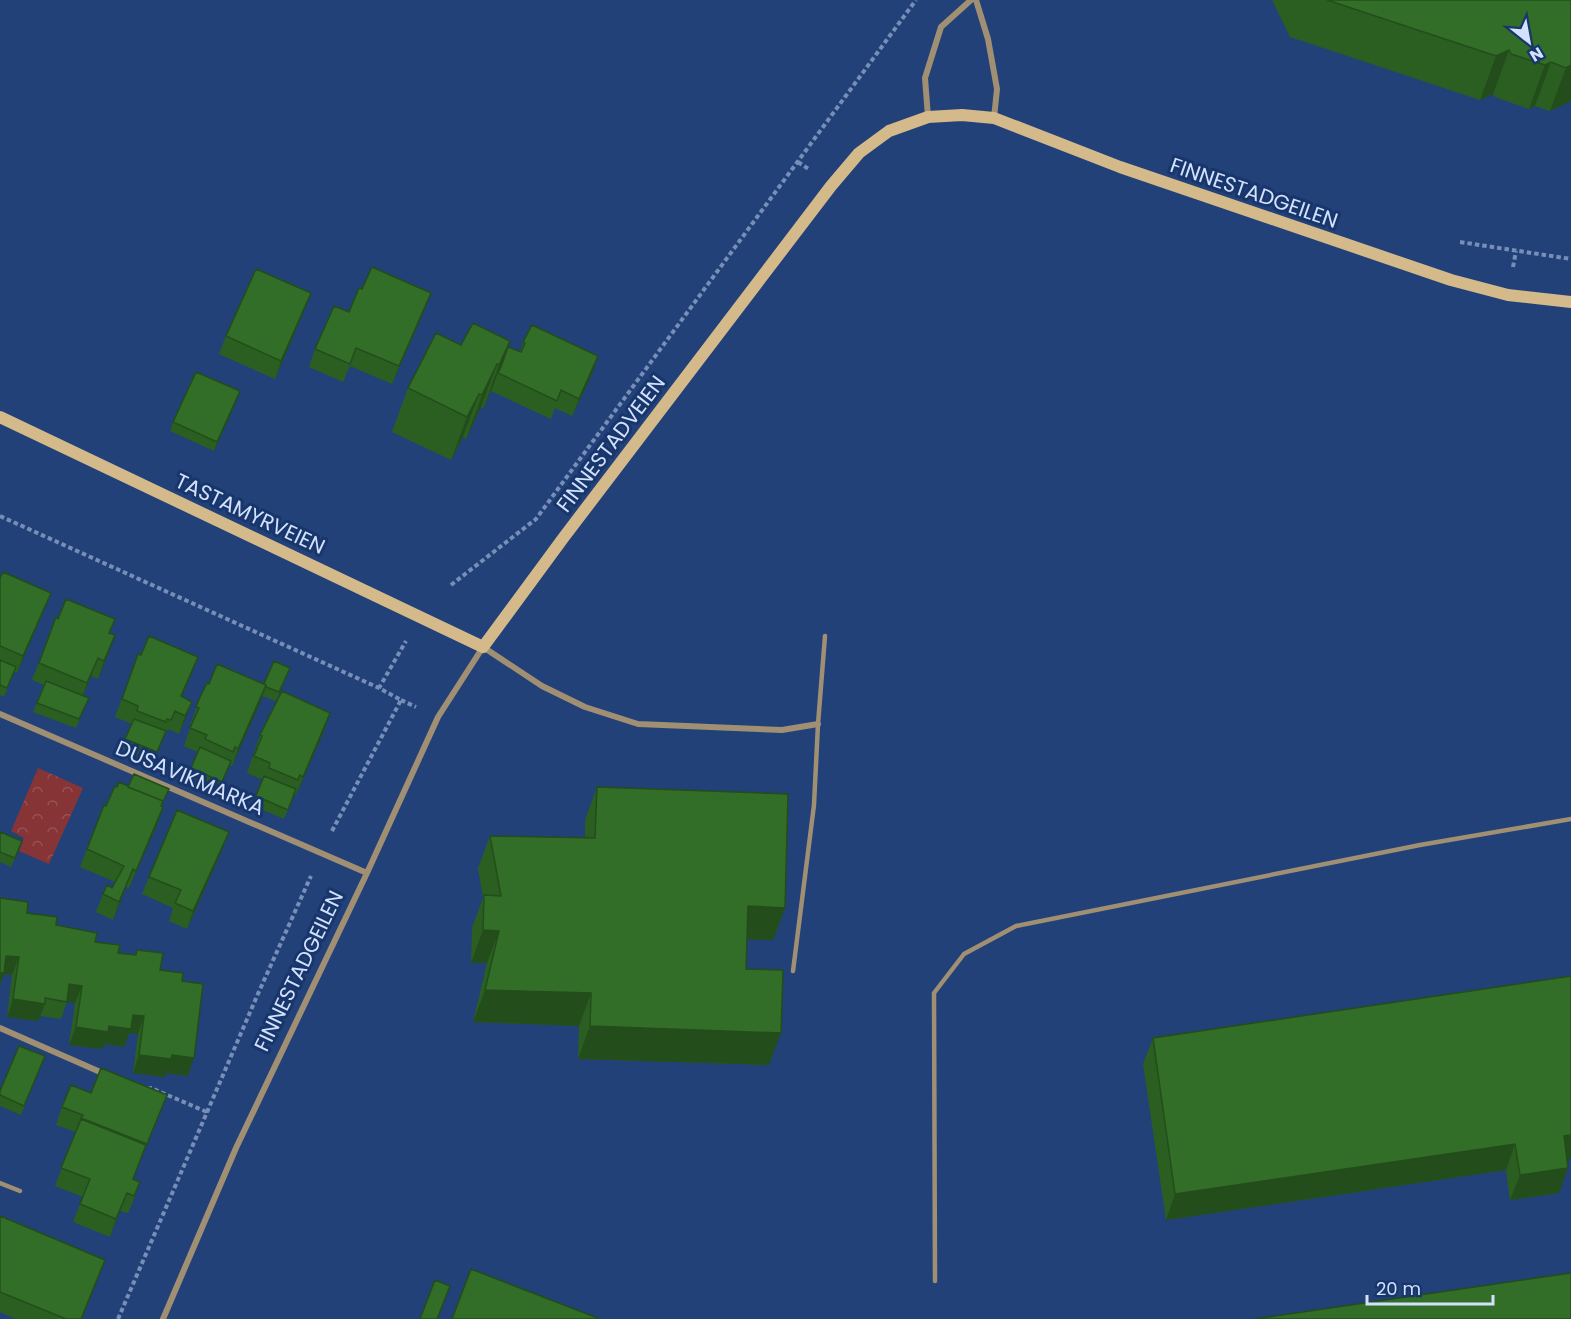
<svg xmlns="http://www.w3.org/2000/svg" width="1571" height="1319" font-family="Poppins,sans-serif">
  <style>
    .park { fill: url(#park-crowns) }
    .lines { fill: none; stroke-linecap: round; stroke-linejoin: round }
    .path { stroke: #778fb8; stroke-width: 4; stroke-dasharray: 4.5 3; stroke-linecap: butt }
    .lane { stroke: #a08f73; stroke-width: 4.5 }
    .street { stroke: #a08f73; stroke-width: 6 }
    .secondary { stroke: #d4b98b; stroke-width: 12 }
    .wall { fill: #2b5f22 }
    .shaded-wall { fill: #234d1b }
    .building { fill: #326e27; stroke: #234d1b; stroke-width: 1.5 }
    .labels { text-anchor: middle; stroke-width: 6; stroke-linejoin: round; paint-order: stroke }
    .street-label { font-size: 21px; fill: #d2e2fc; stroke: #18366c }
  </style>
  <defs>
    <pattern id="park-crowns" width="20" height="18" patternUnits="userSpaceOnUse" patternTransform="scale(1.5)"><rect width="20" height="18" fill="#873437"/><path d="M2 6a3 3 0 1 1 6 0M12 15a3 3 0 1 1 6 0" fill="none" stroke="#975155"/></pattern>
  </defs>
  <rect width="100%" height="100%" fill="#224178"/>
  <path class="park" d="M38,768L83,788L49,864L19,851L24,838L11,831Z"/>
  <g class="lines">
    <path class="path" d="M798,162L810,170
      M1460,242L1571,259
      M1513,267L1516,251
      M0,516L379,688
      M451,585L536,519L916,0
      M401,700L416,707
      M332,831L401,700L379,688L406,641
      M147,1089L151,1088L207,1112
      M118,1319L257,996L311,876"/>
    <path class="lane" d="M793,971L814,805L818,724L825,636
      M0,1183L20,1191
      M935,1281L934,993L964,954L1016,926L1420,845L1571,819"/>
    <path class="street" d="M976,0L988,39L997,89L994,118
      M928,117L925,78L941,27L971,0
      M0,714L367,873
      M0,1028L107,1075
      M163,1319L236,1148L367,873L438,717L483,647L542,686L585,707L638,724L782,730L818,724"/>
    <path class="secondary" d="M0,417L483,647L564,537L831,186L859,153L889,131L928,117L962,115L994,118L1120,167L1451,280L1508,295L1571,302"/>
  </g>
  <path class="wall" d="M1272,0H1571V101L1550,111L1535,106L1529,109L1495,97L1493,94L1480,100L1290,37Z
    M362,289L431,293L424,311L392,384L350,366L343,382L309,367L315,349L349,312Z
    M304,311L275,379L219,354L226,336Z
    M523,342L598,356L592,374L572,416L555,408L551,419L491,391L483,409L481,407L466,439L463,437L451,460L392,432L408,388L461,345L520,352Z
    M237,400L214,451L170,431L173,422Z
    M0,578L51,593L44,610L17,673L14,672L4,697L0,695Z
    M56,617L58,619H115L110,633L109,652L98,679L91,676L83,695L85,707L76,728L33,712L44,685L32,680Z
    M138,654L191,675L182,697L192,702L185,720L179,734L168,729L164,738H163L153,761L121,748L132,724L115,717Z
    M290,668L276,701L262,696L232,766L229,765L218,791L188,777L198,752L184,746L191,725H190L201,695L209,684H264Z
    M330,713L324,731L296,795L294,794L284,819L252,805L263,780L247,773L260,735Z
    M597,787L785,908L773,940L747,939L746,969L769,1065L578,1059L579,1026L473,1022L487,963H471L472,928L483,898L478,868L490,836L585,838V820Z
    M104,805L106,806L163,807L157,825L129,888L126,887L113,920L96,912L103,894L112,888L115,882L80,867Z
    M0,832L22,841L11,867L0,862Z
    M229,832L222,850L187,929L169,921L173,908L142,894L149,877Z
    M0,898L27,913L95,942L118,953L135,955L137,950L160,970L182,981L188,1076L166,1073L165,1077L133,1073L138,1034L129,1033L124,1047L104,1044L102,1049L69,1045L75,1003L67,1002L61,1019L40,1016L38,1021L7,1017L12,975L4,974L0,985Z
    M1153,1038L1567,1160L1559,1193L1510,1200L1506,1170L1166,1220L1143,1064Z
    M45,1056L21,1115L0,1106V1091Z
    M91,1093L160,1112L133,1179L140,1182L134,1199L128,1213L120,1211L110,1237L73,1222L83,1197L55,1186L76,1132L56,1125L62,1107Z
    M0,1216L105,1260L82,1319H16L0,1312Z"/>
  <path class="shaded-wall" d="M1509,50L1493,94L1480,100L1496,56Z
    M1551,62L1535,106L1529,109L1545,65Z
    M1571,65V101L1550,111L1566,68Z
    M311,293L304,311L275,379L281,361Z
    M431,293L424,311L392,384L399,366Z
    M510,341L499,374L498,373L491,391L483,409L499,365Z
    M598,356L592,374L572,416L579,399Z
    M497,364L481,407L466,439L482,395Z
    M240,391L237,400L214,451L217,442Z
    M479,394L463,437L451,460L467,417Z
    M51,593L44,610L17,673L23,656Z
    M115,635L109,652L98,679L104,661Z
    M198,657L191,675L175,714L181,696Z
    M98,658L91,676L81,701L87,683Z
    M266,685L260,703L232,766L238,749Z
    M192,702L185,720L179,734L185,716Z
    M330,713L324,731L296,795L303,777Z
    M163,807L157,825L129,888L136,871Z
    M229,832L222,850L187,929L193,911Z
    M133,869L126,887L113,920L119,902Z
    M748,906L785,908L773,940L736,939Z
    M483,930L499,931L487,963H471Z
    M6,956L19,957L12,975L4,974L0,985V973Z
    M69,984L82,986L75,1003L67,1002Z
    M485,990L591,993L579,1026L473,1022Z
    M13,999L45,1004L38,1021L7,1017Z
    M133,1015L144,1016L138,1034L129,1033L124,1047L104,1044L102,1049L69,1045L76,1027L109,1026Z
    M590,1026L781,1033L769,1065L578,1059Z
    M139,1055H172L194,1058L188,1076L166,1073L165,1077L133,1073Z
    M1571,1135V1159L1554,1162L1564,1136Z
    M1515,1144L1506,1170L1166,1220L1175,1194Z
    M1568,1168L1559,1193L1510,1200L1520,1175Z
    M127,1193L120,1211L110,1237L116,1219Z
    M105,1260L82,1319H81Z"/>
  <path class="building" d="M1327,0H1571V65L1566,68L1551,62L1545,65L1511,54L1509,50L1496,56Z
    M372,267L431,293L399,366L356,348L350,364L315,349L334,306L349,312L359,288L362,289Z
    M256,269L311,293L281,361L226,336Z
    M473,323L510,341L499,365L497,364L482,395L479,394L467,417L408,388L436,333L461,345Z
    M532,325L598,356L579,399L561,390L557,401L498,373L501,367L508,347L521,352L525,343L523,342Z
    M196,372L240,391L217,442L173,422Z
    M3,572L51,593L23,656L0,646V578Z
    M66,599L115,619L109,633L115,635L104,661L98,658L87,683L39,663L56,617L58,619Z
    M149,636L198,657L181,696L192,702L185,716L175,711L171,720L167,719L166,722L137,711L138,706L122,699L138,654L141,655Z
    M0,660L16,667L7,688L0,685Z
    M274,661L290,668L279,692L266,687V685L264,684Z
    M217,664L266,685L238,749L235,747L233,752L205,739L207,735L190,728L199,708L196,707L201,695L207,683L209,684Z
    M46,681L89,698L79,719L37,703Z
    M282,691L330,713L303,777L300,775L298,780L269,768L270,763L254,756L262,736L260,735Z
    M134,719L166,731L157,752L125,739Z
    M200,747L231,761L222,782L191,768Z
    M134,774L169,789L161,806L163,801L128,787Z
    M264,776L296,789L288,810L256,796Z
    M119,782L128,786V787L163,801L161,806L163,807L136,871L133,869L119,902L103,894L107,885L112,888L124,866L87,849L104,805L106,806L115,786L117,787Z
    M597,787L788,794L785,908L748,906L746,969L783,970L781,1033L590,1026L591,993L485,990L499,931L483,930L484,895L501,896L490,836L595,838Z
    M177,810L229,832L193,911L175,903L181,890L149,877Z
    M0,832L22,841L15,858L0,852Z
    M0,898L28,902L27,913L57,917L56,925L97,933L95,942L120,945L118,953L136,955L137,950L163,953L160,970L183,973L182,981L203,984L194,1058L172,1055L171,1059L139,1055L144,1016L133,1015L131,1029L109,1026L108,1032L76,1027L82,986L69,984L67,1002L45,998V1004L13,999L19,957L6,956L4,973H0Z
    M1571,976V1135L1564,1136L1568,1168L1520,1175L1515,1144L1175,1194L1153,1038Z
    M19,1046L45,1056L24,1106L0,1095V1091Z
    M101,1068L167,1095L147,1144L81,1118L83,1115L62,1107L71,1085L91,1093Z
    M81,1119L146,1145L133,1179L140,1182L134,1196L127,1193L116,1219L80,1204L90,1179L61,1168Z
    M0,1216L105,1260L81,1319H66L0,1292Z
    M471,1269L600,1319H452Z
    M1571,1273V1319H1254Z
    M435,1280L450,1286L437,1319H420Z"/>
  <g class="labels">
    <g class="street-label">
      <text transform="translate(1254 193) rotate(19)" y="7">FINNESTADGEILEN</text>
      <text transform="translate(611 444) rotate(-53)" y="7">FINNESTADVEIEN</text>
      <text transform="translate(250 514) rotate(25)" y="7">TASTAMYRVEIEN</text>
      <text transform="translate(190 778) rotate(23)" y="7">DUSAVIKMARKA</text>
      <text transform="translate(299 971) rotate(-64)" y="7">FINNESTADGEILEN</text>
    </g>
  </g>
  <g transform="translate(1529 42) rotate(149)" stroke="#18366c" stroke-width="4.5" paint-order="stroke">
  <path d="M0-4.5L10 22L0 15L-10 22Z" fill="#d2e2fc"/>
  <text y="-9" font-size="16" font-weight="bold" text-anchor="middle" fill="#d2e2fc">N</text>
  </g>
  <path d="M1367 1295v9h126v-9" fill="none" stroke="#d2e2fc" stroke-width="3"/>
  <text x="1376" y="1295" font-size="18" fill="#d2e2fc" stroke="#18366c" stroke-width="4.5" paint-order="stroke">20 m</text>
</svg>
